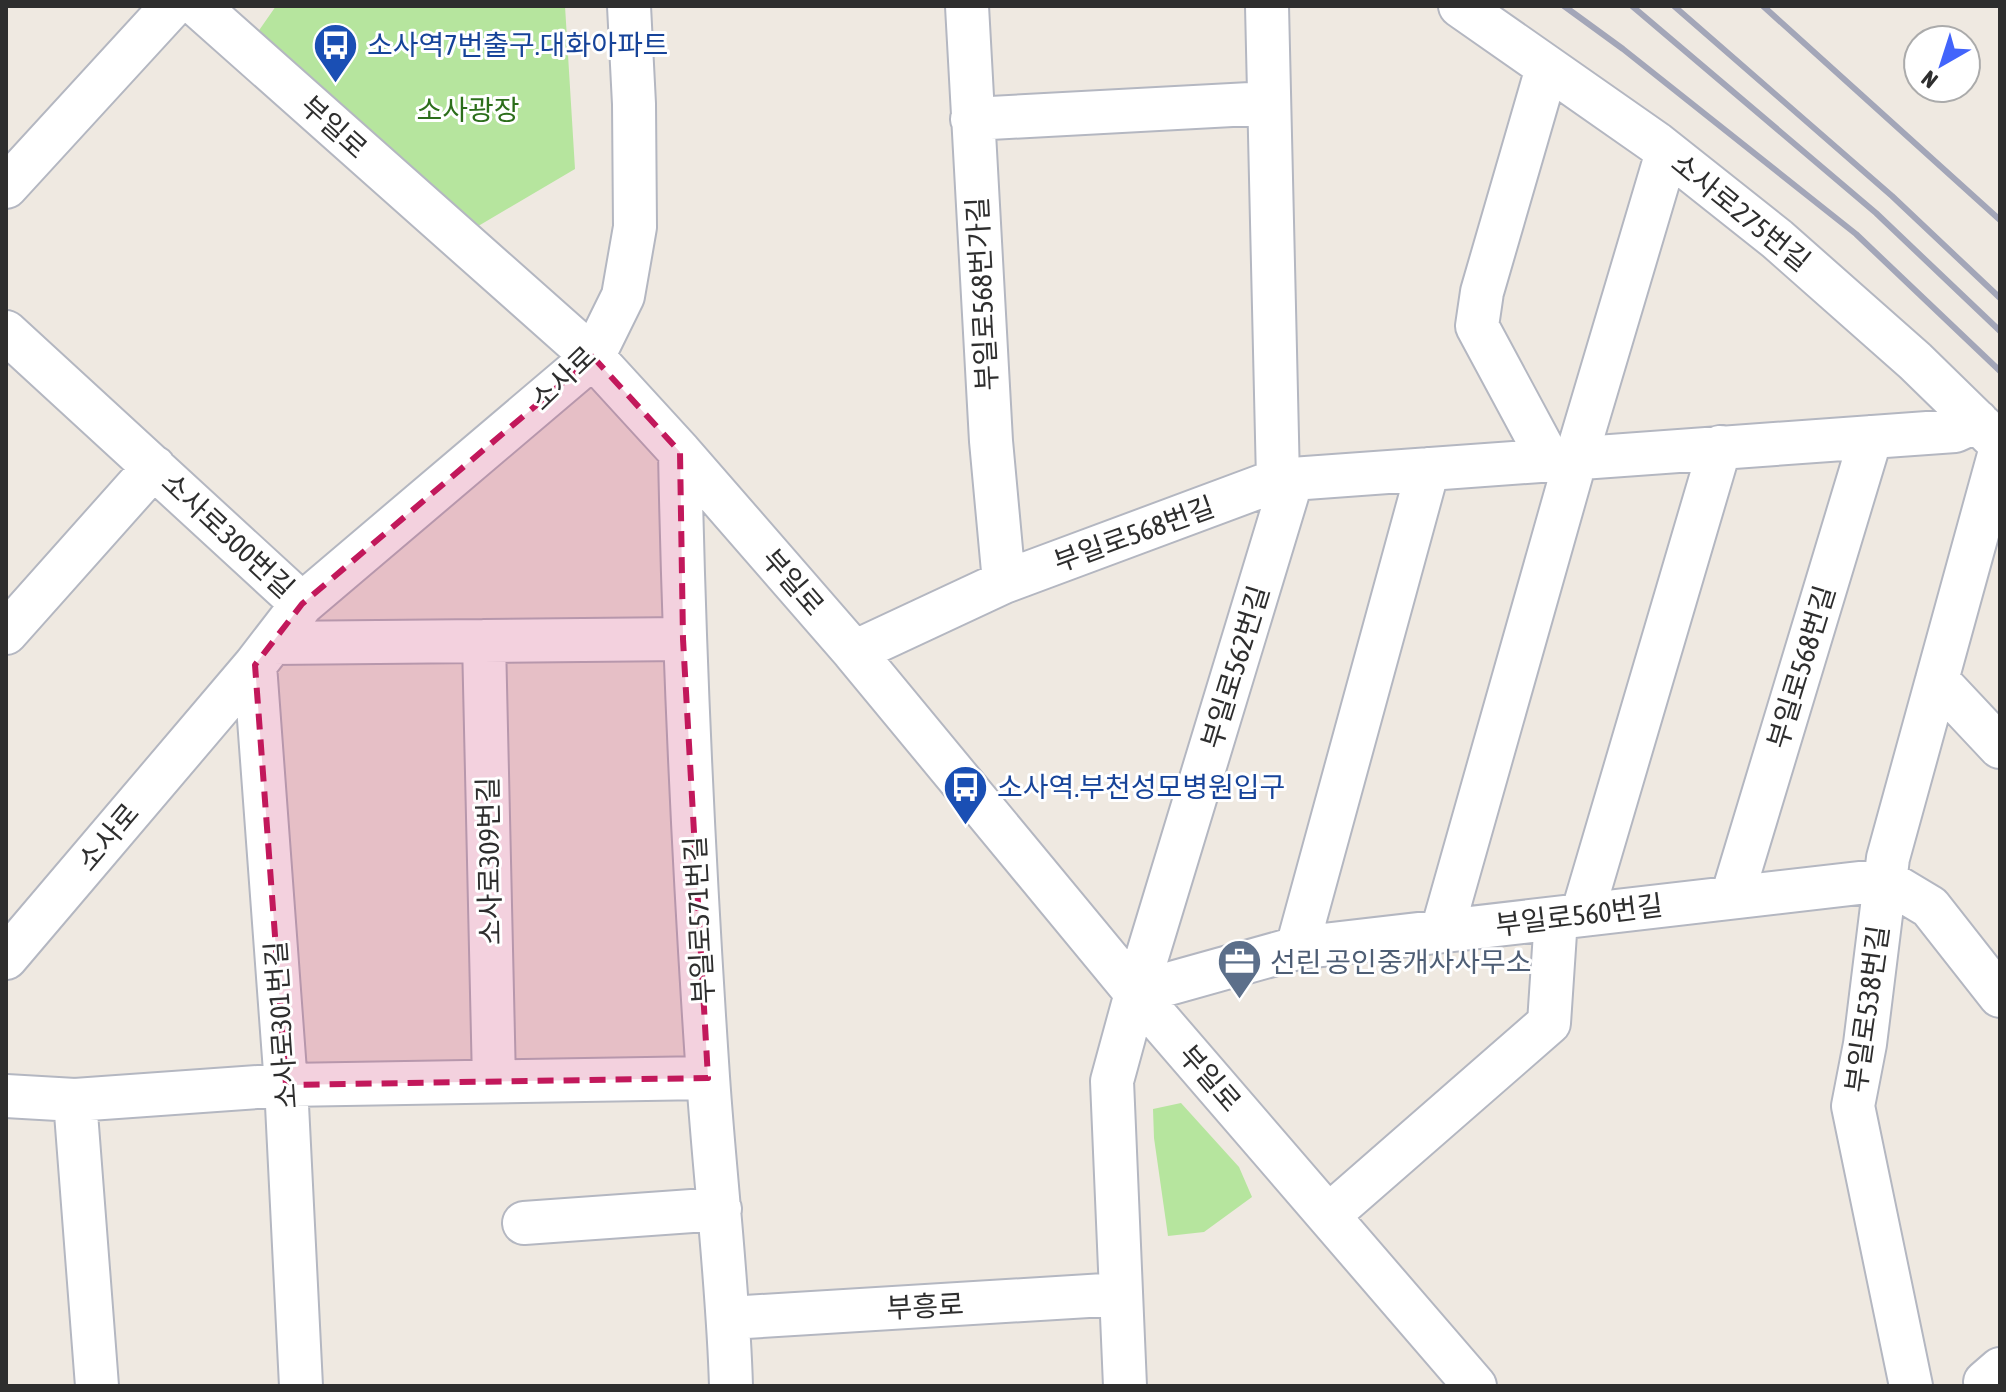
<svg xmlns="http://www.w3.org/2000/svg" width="2006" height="1392" font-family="'Asap Condensed','Noto Sans KR',sans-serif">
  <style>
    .green { fill: #b6e59e }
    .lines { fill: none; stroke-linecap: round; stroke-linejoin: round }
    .minor-casing { stroke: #b4b7c1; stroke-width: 46 }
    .minor { stroke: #fff; stroke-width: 42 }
    .rail { stroke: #a3a6b8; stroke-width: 6 }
    .marked { fill: #c2185b; fill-opacity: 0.2; stroke: #c2185b; stroke-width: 6; stroke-dasharray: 16 10; stroke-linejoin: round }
    .labels { text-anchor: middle; stroke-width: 6; stroke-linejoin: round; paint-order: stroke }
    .transit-label { font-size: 28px; fill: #164399; stroke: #fff; text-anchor: start }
    .park-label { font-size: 28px; fill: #2c6e1b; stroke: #fff }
    .street-label { font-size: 28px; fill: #2e2e2e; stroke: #fff }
    .service-label { font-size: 28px; fill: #4e5e75; stroke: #fff; text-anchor: start }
  </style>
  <rect width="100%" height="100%" fill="#efe9e1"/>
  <path class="green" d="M276,6H565L575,169L458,238L246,49Z
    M1181,1103L1239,1167L1252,1197L1204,1232L1168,1236L1154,1138L1153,1109Z"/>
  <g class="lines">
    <defs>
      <path id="minor" d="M198,6L593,357L680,452L854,652L1136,993L1475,1386
        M967,6L991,441L1004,582
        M1267,6L1278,480
        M1460,6L1656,143L1777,239L1915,361L1996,440
        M1547,68L1482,292L1477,326L1549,460
        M972,119L1269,103
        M6,187L172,6
        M6,332L302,604
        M680,452C684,661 694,869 708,1077C715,1180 728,1283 731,1386
        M6,633L154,467
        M484,641L494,1081
        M272,643L683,639
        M854,652L1004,582L1278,480L1955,431L1977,421
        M255,665L286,1085L301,1386
        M1937,680L2000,747
        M1732,897L1871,437
        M1582,915L1720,447
        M1442,931L1576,458L1667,152
        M1297,948L1428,469
        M6,958L255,665L302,604L593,357L623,296L635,227L634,104L629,6
        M1136,993L1297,948L1885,880L1930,907L2000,996
        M6,1096L75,1100L286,1085L708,1078
        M75,1100L97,1386
        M1329,1215L1549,1023L1556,918
        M524,1223L720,1209
        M729,1318L1121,1294
        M1985,1382L2000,1369
        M1125,1386L1112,1081L1136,993L1292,479
        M1911,1386L1853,1106L1865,1044L1888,858L2000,451"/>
    </defs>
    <use href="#minor" class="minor-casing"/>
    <use href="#minor" class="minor"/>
    <path class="rail" d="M1564,6L1623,49L1856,234L2000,371
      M1632,6L1876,213L2000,331
      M1674,6L1892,196L2000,298
      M1763,6L2000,220"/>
  </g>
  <path class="marked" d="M593,357L680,452L683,639L708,1078L286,1085L255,665L302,604Z"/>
  <defs>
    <symbol id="bus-pin" viewBox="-11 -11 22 30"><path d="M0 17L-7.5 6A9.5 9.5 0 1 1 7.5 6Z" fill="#1a4fb4" stroke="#fff"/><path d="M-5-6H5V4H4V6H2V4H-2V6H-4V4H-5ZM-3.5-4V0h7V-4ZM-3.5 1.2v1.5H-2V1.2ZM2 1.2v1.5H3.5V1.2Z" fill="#fff"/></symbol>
    <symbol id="office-pin" viewBox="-11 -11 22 30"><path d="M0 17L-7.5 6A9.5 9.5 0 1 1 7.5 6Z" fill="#5c6f8a" stroke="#fff"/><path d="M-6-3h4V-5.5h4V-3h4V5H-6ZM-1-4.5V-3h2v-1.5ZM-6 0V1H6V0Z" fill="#fff"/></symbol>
  </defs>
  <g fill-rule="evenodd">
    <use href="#bus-pin" x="310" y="20" width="51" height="69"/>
    <use href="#bus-pin" x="940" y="762" width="51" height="69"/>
    <use href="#office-pin" x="1214" y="936" width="51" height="69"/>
  </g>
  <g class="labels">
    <g class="transit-label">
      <text x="367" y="55">소사역7번출구.대화아파트</text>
      <text x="997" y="797">소사역.부천성모병원입구</text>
    </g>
    <g class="park-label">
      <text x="468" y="120">소사광장</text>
    </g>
    <g class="street-label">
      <text transform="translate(334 127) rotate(42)" y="10">부일로</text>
      <text transform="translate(1741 212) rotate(39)" y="10">소사로275번길</text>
      <text transform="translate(982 294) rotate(-93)" y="10">부일로568번가길</text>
      <text transform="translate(563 378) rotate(-44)" y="10">소사로</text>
      <text transform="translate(1134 534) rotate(-20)" y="10">부일로568번길</text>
      <text transform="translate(228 535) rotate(43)" y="10">소사로300번길</text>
      <text transform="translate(793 582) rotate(49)" y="10">부일로</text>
      <text transform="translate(1235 667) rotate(-73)" y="10">부일로562번길</text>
      <text transform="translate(1801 667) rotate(-73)" y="10">부일로568번길</text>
      <text transform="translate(108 837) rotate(-50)" y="10">소사로</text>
      <text transform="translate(489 861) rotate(-91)" y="10">소사로309번길</text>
      <text transform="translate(1579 915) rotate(-7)" y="10">부일로560번길</text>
      <text transform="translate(699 920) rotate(-93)" y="10">부일로571번길</text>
      <text transform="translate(1867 1009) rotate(-82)" y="10">부일로538번길</text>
      <text transform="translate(281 1025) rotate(-94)" y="10">소사로301번길</text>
      <text transform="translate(1210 1078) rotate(49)" y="10">부일로</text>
      <text transform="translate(925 1306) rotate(-3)" y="10">부흥로</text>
    </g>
    <g class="service-label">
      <text x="1270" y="972">선린 공인중개사사무소</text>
    </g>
  </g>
  <rect width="2006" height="1392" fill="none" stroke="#2e2e2e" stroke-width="16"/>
  <g transform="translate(1942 64) rotate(219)"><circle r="38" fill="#ffffff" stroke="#ababab" stroke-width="2"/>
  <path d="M0-6L14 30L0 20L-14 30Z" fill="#4264fb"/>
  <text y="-12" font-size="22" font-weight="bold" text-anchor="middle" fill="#2e2e2e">N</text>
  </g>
</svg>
